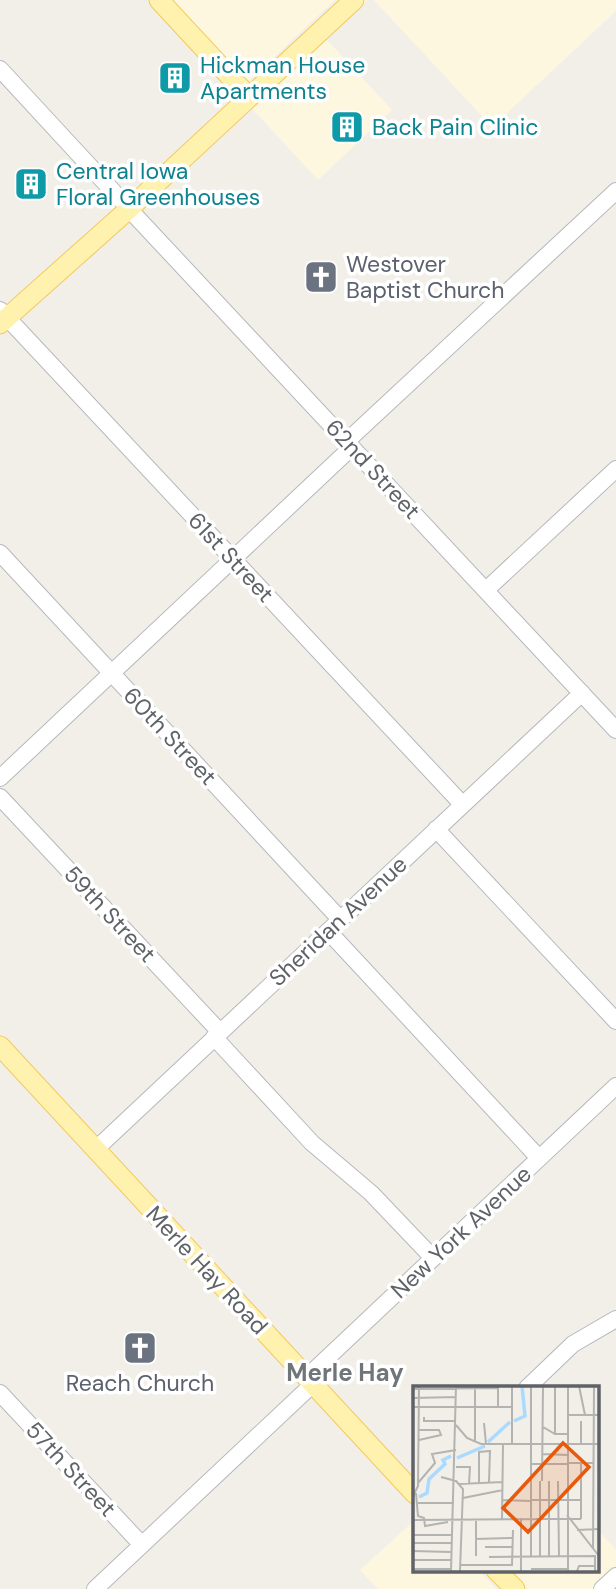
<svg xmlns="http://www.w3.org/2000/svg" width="616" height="1589" font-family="'DM Sans',sans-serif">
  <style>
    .commercial { fill: #fef7e0 }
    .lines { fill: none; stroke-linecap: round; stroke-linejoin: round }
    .minor-casing { stroke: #b5b8bc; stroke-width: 18 }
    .major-casing { stroke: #f2c960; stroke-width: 21 }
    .minor { stroke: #fff; stroke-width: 16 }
    .major { stroke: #fff2af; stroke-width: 19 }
    .labels { text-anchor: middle; stroke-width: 7; stroke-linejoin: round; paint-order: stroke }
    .culture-label { font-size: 23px; fill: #0d838f; stroke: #fff; text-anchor: start }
    .worship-label { font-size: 23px; fill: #5b616d; stroke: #fff; text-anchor: start }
    .street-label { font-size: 23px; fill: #5f6368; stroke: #fff }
    .neighbourhood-label { font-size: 24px; font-weight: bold; fill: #70757a; stroke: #fff }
    .inset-river { fill: none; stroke: #aadaff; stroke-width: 3.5 }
    .inset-road { fill: none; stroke: #b3b3b1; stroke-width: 2 }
    .view { fill: #e8590c; fill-opacity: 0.15; stroke: #e8590c; stroke-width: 3.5 }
    .inset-edge { fill: none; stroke: #5f6368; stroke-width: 3.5 }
  </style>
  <rect width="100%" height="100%" fill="#f1efe8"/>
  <path class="commercial" d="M159,0H335L241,88Z
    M354,0H368L326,39L392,110L318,180L245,101Z
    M374,0H616V11L492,127Z
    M415,1520V1570H479L496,1589H378L360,1570Z
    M597,1529L616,1550V1589H515L496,1570H597Z"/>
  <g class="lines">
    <defs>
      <path id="minor" d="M0,69L121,200
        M129,209L616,730
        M0,310L462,804
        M347,441L616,191
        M0,553L340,919
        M486,590L616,469
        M0,778L352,447
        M0,797L220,1032
        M436,829L616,1021
        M328,931L539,1158
        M214,1037L312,1143L371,1193L433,1258
        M96,1149L582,693
        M307,1377L616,1086
        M527,1388L573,1344L616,1319
        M0,1393L142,1545
        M95,1589L313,1384
        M602,1589L616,1576"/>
      <path id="major" d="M159,0L249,97
        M0,324L129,209L354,0
        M0,1046L415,1494
        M496,1570L515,1589"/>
    </defs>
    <use href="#minor" class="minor-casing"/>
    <use href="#major" class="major-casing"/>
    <use href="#minor" class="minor"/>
    <use href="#major" class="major"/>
  </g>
  <defs>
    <symbol id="building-square" viewBox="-11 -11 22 22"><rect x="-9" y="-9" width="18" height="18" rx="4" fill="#0f9aa8" stroke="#fff"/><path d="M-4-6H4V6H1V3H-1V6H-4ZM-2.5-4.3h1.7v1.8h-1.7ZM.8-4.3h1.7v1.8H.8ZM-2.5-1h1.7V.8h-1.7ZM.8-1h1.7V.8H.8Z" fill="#fff"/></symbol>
    <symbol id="church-square" viewBox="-11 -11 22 22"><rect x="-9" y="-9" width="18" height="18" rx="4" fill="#6b7280" stroke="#fff"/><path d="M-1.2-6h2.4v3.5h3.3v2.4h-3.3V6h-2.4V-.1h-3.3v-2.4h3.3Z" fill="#fff"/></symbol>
  </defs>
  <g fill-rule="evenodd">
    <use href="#building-square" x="156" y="59" width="38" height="38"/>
    <use href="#building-square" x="328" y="108" width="38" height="38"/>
    <use href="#building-square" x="12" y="165" width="38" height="38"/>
    <use href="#church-square" x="302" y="258" width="38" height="38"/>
    <use href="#church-square" x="121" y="1329" width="38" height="38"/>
  </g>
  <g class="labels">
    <g class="culture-label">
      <text x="200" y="73">Hickman House<tspan x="200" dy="26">Apartments</tspan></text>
      <text x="372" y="135">Back Pain Clinic</text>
      <text x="56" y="179">Central Iowa<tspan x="56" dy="26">Floral Greenhouses</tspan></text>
    </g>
    <g class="worship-label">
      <text x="346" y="272">Westover<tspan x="346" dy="26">Baptist Church</tspan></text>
      <text x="140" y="1391" text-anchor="middle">Reach Church</text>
    </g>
    <g class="street-label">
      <text transform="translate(373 469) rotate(47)" y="8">62nd Street</text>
      <text transform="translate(231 557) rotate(47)" y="8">61st Street</text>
      <text transform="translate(170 736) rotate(47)" y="8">60th Street</text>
      <text transform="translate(110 914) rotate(47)" y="8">59th Street</text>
      <text transform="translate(338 921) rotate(-43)" y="8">Sheridan Avenue</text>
      <text transform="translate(461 1232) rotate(-43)" y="8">New York Avenue</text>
      <text transform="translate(207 1270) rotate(47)" y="8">Merle Hay Road</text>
      <text transform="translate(71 1469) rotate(47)" y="8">57th Street</text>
    </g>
    <g class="neighbourhood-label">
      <text x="345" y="1381">Merle Hay</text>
    </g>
  </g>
  <g transform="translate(413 1386)">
    <rect width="186" height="186" fill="#f1efe8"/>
    <path class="inset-river" d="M101,35L112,30L109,0M75,56L97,36M44,72L72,60M6,111L14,107L16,93L32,78L30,74L38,70"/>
    <path class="inset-road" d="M118,0V132M142,0V48M166,0L172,29M0,3L85,2V21M0,12L43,11M0,21H99M155,29H186M11,31V35H42M168,35V58M71,37L73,58M43,39L54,52L68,58H186M130,41L142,48H155M6,54L28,49L26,44H6M62,56V0M99,58V0M129,68L155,69M155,77H181M168,77V133M117,78H155M43,81H57L56,98M28,91L43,95L50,103L47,185M127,95V170M129,95L130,0M136,95V170M145,95L146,170M66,96V66L76,65M76,96L77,64M5,97L22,77L19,68L43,64M46,98L90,96M3,107L5,130L11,132L12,140L35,136M0,110L5,100L6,0M50,112L90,104M90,114L118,115M118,114H168M5,117H41M154,129L186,170M108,132V185M63,133V170M89,133L90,58M123,133H168M155,133V185M155,133V0M0,134L127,133M164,144L186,143M0,149H38M62,153L99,152M0,157H38M72,161H99M180,162L181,0M0,165L38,166M118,170V133M76,171L182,170V185M0,174H38M47,179H99L100,144M0,183H38M118,183H155M38,185L43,0M164,185L166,180H182"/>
    <path class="view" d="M150,57L176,81L115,146L90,122Z"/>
    <rect width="186" height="186" class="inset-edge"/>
  </g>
</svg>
